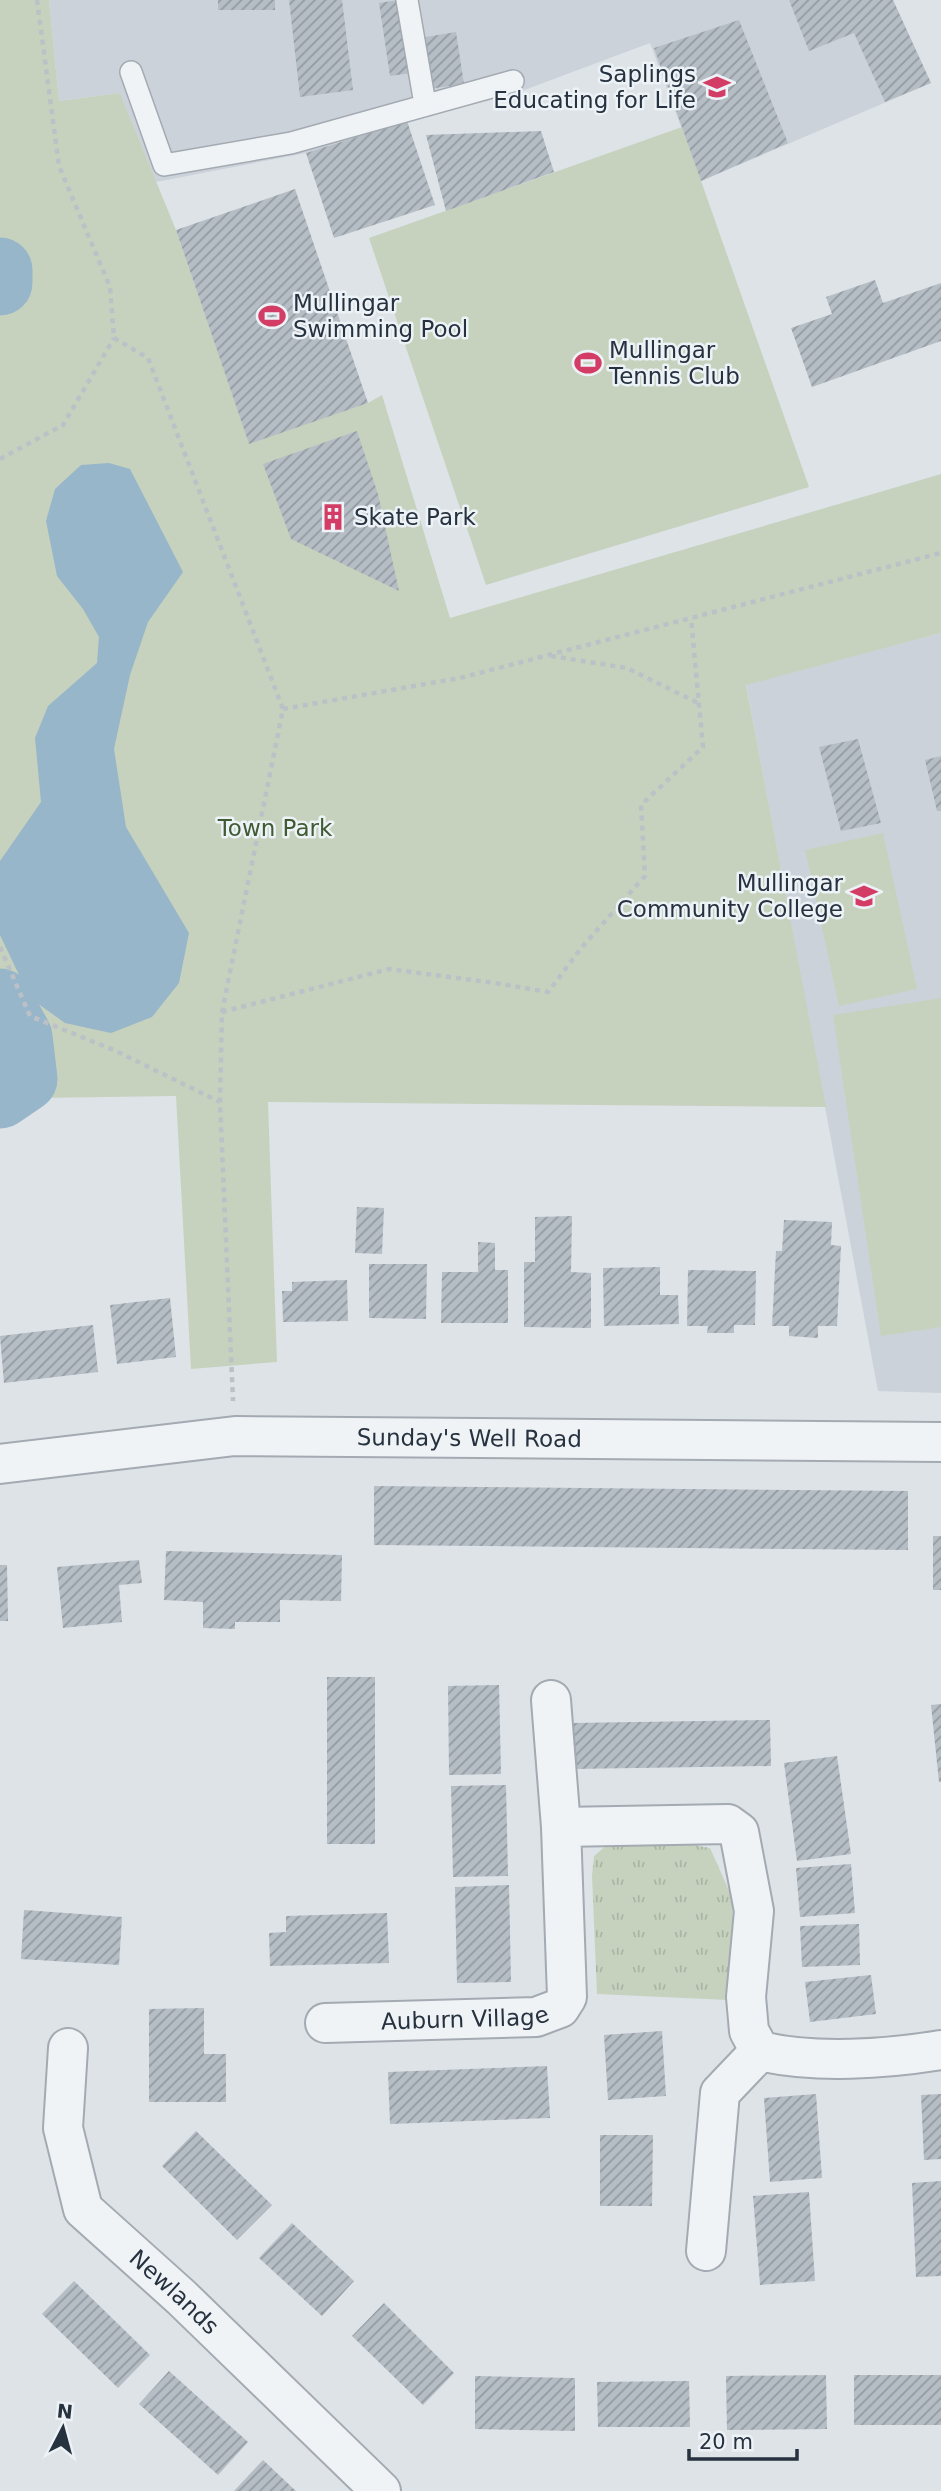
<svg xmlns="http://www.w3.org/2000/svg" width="941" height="2491" font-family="'DejaVu Sans',sans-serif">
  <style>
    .built { fill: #ccd2da }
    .grass { fill: url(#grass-tufts) }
    .green { fill: #c6d2be }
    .water { fill: #97b6ca }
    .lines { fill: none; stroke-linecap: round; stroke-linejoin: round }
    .river { stroke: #97b6ca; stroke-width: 65 }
    .building { fill: url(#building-hatch) }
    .service-casing { stroke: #a3aab2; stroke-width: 24 }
    .minor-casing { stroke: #a3aab2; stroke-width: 42 }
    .path { stroke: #bbc1c6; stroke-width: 4.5; stroke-dasharray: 5 5; stroke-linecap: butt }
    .service { stroke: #f0f3f6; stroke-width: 21 }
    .minor { stroke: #f0f3f6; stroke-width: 38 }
    .labels { text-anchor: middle; stroke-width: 5; stroke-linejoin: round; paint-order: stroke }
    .poi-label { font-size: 23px; fill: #26323f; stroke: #edf2f6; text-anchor: start }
    .park-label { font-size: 23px; fill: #405b33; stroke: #edf2f6 }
    .street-label { font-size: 23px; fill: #26323f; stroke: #edf2f6 }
  </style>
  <defs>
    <pattern id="grass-tufts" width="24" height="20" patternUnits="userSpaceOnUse" patternTransform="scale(1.75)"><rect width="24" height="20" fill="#c6d2be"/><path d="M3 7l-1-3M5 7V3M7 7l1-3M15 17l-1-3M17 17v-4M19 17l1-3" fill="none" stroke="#aab5a4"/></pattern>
    <pattern id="building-hatch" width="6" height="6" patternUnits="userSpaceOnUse" patternTransform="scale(1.75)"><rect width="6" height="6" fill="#b5bdc5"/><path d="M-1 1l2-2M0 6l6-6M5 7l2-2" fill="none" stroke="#939aa1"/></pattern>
  </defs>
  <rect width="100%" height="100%" fill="#dee3e8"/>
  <path class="built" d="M49,0H893L931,83L701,181L650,43L511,95L407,121L306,153L156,182L120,93L59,101Z
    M941,633V1393L878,1391L746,684Z"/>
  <path class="grass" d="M677,1842L710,1848L731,1895L735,1940L728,2000L597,1994L592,1876L594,1856L608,1844Z"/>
  <path class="green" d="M0,0H49L59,101L120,93L176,230L249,443L368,403L382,395L450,618L941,474V633L746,685L826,1107L268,1102L277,1362L191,1369L176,1096L37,1098L26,1026L0,973Z
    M682,127L809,487L486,585L369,238Z
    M883,833L917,989L839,1006L805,850Z
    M941,998V1327L881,1336L833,1015Z"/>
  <path class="water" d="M109,463L130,469L183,572L148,622L130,675L114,749L126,827L189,933L179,983L152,1017L111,1033L65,1023L30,998L0,935V861L41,802L35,738L48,706L97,663L99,637L83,609L57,576L46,521L55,489L81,465Z"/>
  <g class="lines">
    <path class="river" d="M0,270V283
      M0,1001L20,1037L25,1079L0,1096"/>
  </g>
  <path class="building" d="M218,0H275V10H218Z
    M289,0H342L353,90L300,97Z
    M398,0L420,38L456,32L464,84L429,89L426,71L390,76L379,3Z
    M789,0H893L931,83L885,102L854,33L809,51Z
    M739,20L788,143L701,181L654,48Z
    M407,121L435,205L334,238L306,153Z
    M541,131L554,172L446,211L426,135Z
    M295,189L368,403L249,444L176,230Z
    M875,280L883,303L941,283V341L812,387L791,328L832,314L826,297Z
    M357,431L378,494L399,591L291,539L263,464Z
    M858,739L881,823L841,831L819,747Z
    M941,756V811H937L925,760Z
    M357,1207L384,1208L382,1254L355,1253Z
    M572,1216L571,1272L591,1273V1328L524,1327V1262H535V1217Z
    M784,1220L832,1222L831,1245L841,1246L837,1326H818V1338L789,1336V1326H772L776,1251H782Z
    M478,1242L495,1243V1270H508V1323H441L442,1272H478Z
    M369,1264H427L426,1319L369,1318Z
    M660,1267V1295H678L679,1324L604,1326L603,1268Z
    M688,1270L756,1271L755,1325H734V1333H707L708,1326H687Z
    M347,1280L348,1321L283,1322L282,1291H292V1282Z
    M170,1298L176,1357L117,1364L110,1305Z
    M93,1325L98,1372L4,1383L0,1336Z
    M374,1486L908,1491V1550L374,1545Z
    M933,1536H941V1590H933Z
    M166,1551L342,1555L341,1601L280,1600V1622H235V1629L203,1628V1602L164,1600Z
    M139,1560L142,1583L119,1585L122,1622L63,1628L57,1567Z
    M0,1565H7L8,1621H0Z
    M327,1677H375V1844H327Z
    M499,1685L501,1774L449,1775L448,1686Z
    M941,1704V1782H939L931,1705Z
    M770,1720L771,1766L574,1769V1723Z
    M837,1756L851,1854L797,1861L784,1763Z
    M506,1785L508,1876L453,1877L451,1786Z
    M851,1864L855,1913L800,1917L796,1868Z
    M509,1885L511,1982L457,1983L455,1887Z
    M24,1910L122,1917L119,1965L21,1959Z
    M387,1913L389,1963L270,1966L269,1933L286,1932V1916Z
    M859,1924L860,1965L802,1967L800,1926Z
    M871,1975L876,2014L810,2022L805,1982Z
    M204,2008V2054H226V2102H149V2009Z
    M662,2031L666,2096L608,2100L604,2035Z
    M547,2066L550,2118L390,2124L388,2072Z
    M816,2094L822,2178L770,2182L764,2098Z
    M941,2094V2159L924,2160L921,2095Z
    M196,2131L272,2205L237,2240L162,2166Z
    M600,2135H653L652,2206H600Z
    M941,2181V2276L916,2277L912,2183Z
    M809,2192L815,2281L760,2285L753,2196Z
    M292,2223L354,2281L322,2316L259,2258Z
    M74,2281L150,2355L118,2388L42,2314Z
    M384,2303L454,2373L423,2405L352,2336Z
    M169,2371L248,2442L218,2475L139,2404Z
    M826,2375L827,2429L727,2430L726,2376Z
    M854,2375H941V2425H854Z
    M475,2376L575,2378V2431L475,2429Z
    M689,2381L690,2427H598L597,2382Z
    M263,2460L296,2491H234Z"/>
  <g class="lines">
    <defs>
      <path id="service" d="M407,0L425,104
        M131,72L164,165L291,143L513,81"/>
      <g id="minor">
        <path id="s1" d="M0,1464L235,1436L941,1442"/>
        <path d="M551,1700L561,1827"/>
        <path id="s2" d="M325,2023L536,2017L560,2008L567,1997L561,1827L728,1824L739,1832L754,1911L746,1997L749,2031L760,2051C815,2064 886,2059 941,2050"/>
        <path id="s3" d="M68,2048L63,2128L83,2209L181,2297L381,2491"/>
        <path d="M706,2251L720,2093L760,2051"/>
      </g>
    </defs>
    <use href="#service" class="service-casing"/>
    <use href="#minor" class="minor-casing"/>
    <path class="path" d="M37,0L59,166L110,287L114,338L148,358L283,709L222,1012L220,1102L233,1401
      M0,459L63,425L114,338
      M551,656L627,668L698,703
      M283,709L460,678L941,553
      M0,947L30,1016L116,1051L220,1102
      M222,1012L389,969L495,983L548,992L582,947L645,876L641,805L703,747L691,618"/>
    <use href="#service" class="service"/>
    <use href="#minor" class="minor"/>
  </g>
  <defs>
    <symbol id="school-bare" viewBox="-9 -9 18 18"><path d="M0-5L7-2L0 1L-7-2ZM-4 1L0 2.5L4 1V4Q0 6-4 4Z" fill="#d33d65" stroke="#edf2f6" stroke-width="2.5" paint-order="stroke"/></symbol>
    <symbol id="stadium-bare" viewBox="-9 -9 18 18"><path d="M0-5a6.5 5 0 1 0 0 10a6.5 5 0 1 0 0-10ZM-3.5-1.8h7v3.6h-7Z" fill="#d33d65" stroke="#edf2f6" stroke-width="2.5" paint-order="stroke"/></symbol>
    <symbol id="building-bare" viewBox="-9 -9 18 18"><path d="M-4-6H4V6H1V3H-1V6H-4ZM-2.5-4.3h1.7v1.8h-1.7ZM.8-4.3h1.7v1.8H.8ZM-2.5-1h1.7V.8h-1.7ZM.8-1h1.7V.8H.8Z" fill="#d33d65" stroke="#edf2f6" stroke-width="2.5" paint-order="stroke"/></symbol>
  </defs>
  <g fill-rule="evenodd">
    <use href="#school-bare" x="698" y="68" width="38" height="38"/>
    <use href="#stadium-bare" x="253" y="297" width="38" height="38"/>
    <use href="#stadium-bare" x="569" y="344" width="38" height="38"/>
    <use href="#building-bare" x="314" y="498" width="38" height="38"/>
    <use href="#school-bare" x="845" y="877" width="38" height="38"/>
  </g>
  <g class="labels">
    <g class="poi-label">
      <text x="696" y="82" text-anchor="end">Saplings<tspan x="696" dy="26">Educating for Life</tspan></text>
      <text x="293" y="311">Mullingar<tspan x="293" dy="26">Swimming Pool</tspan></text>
      <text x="609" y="358">Mullingar<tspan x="609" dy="26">Tennis Club</tspan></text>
      <text x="354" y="525">Skate Park</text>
      <text x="843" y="891" text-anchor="end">Mullingar<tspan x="843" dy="26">Community College</tspan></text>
    </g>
    <g class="park-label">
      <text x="275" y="836">Town Park</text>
    </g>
    <g class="street-label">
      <text dy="8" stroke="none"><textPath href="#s1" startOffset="471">Sunday's Well Road</textPath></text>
      <text dy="8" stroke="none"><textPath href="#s2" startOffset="140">Auburn Village</textPath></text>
      <text dy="8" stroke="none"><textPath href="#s3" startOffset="287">Newlands</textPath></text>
    </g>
  </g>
  <g transform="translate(63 2428) rotate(6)" stroke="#edf2f6" stroke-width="5" paint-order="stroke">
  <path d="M0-5L12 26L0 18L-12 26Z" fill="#26323f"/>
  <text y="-10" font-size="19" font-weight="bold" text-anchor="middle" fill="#26323f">N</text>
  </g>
  <path d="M689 2449v10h108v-10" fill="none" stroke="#26323f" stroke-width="3.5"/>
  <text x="699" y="2449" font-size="21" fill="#26323f" stroke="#edf2f6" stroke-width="5" paint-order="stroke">20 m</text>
</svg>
